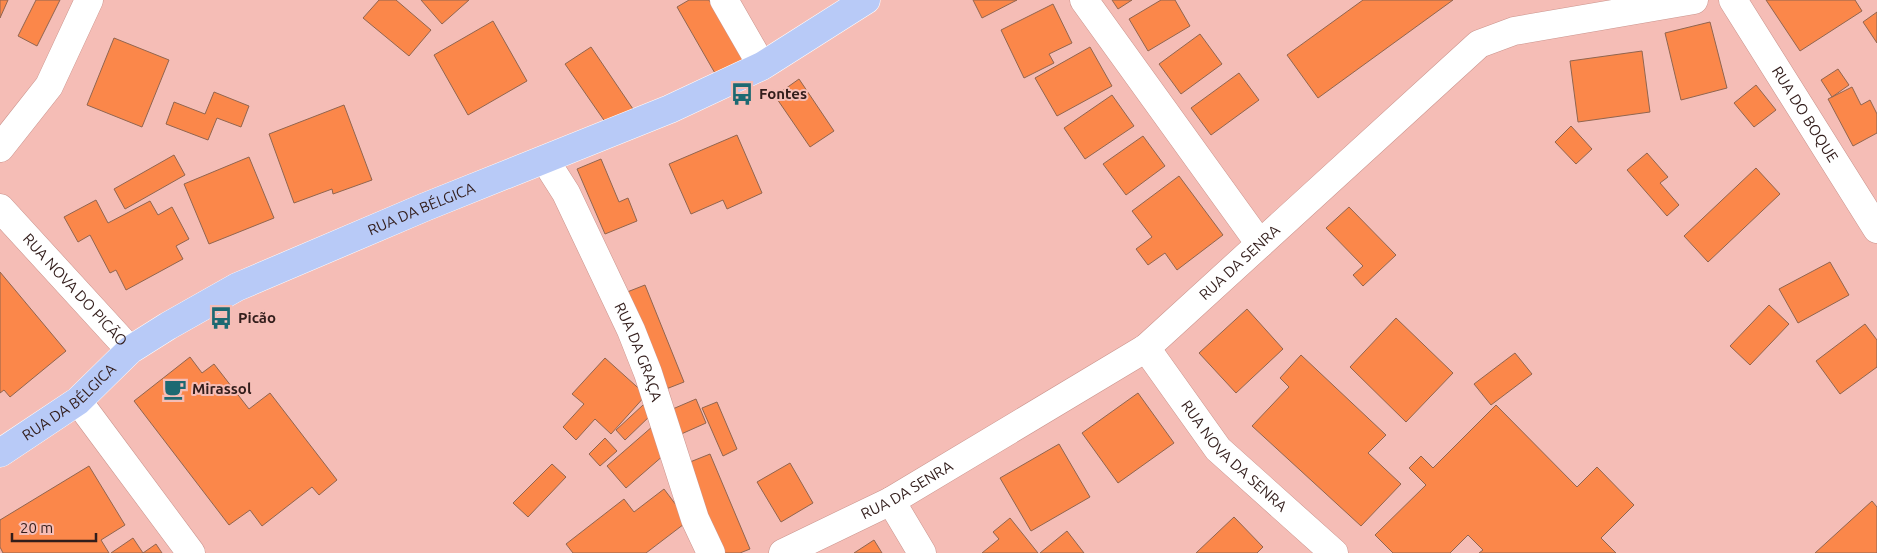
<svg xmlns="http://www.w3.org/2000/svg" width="1877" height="553" font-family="Ubuntu,sans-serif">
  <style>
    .building { fill: #fb874a; stroke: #91654f }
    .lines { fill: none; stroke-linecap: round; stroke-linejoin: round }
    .minor-casing { stroke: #ca948d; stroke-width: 29 }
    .major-casing { stroke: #fff; stroke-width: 29 }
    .minor { stroke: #fff; stroke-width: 28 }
    .major { stroke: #b8caf7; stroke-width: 28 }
    .labels { text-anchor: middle; stroke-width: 4; stroke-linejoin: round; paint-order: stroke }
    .poi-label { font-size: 15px; font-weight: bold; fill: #321d1b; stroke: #f5bdb6; text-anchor: start }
    .street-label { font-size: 15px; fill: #321d1b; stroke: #f5bdb6 }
  </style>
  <rect width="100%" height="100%" fill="#f5bdb6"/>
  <path class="building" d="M0,0H8L0,18Z
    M36,0H60L37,46L18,36Z
    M379,0H396L431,30L409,56L363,18Z
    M421,0H469L442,24Z
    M689,0H709L743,60L716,75L677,7Z
    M973,0H1017L982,18Z
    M1112,0H1132L1118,9Z
    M1161,0H1175L1190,26L1148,51L1129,19Z
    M1363,0H1453L1318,98L1287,55Z
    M1766,0H1855L1862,11L1800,51Z
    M1053,4L1072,43L1049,54L1054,63L1024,78L1001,30Z
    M1877,12V43L1863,22Z
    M493,21L527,81L468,115L434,55Z
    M1710,22L1727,88L1681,100L1665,33Z
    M1200,34L1222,64L1181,94L1159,64Z
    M114,38L169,60L142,127L87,105Z
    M591,47L633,109L608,126L565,64Z
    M1090,47L1112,86L1057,116L1035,78Z
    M1642,51L1650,112L1578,122L1570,61Z
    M1838,69L1849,85L1832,97L1821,80Z
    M1239,73L1259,100L1211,135L1191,108Z
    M799,79L834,131L810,147L775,96Z
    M1756,85L1776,110L1754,127L1734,103Z
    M1852,87L1861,105L1870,100L1877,114V133L1853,146L1828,99Z
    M214,92L249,106L241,127L217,118L208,140L166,124L174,102L205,114Z
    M1112,95L1134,126L1085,159L1064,128Z
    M344,105L372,180L333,194L332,189L294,203L269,134Z
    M1571,126L1592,149L1576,164L1555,142Z
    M737,135L762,193L727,209L723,200L691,214L669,164Z
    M1143,136L1165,166L1126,195L1103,164Z
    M1647,153L1668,177L1660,183L1679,205L1667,216L1627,170Z
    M174,155L185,175L125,209L114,189Z
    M249,157L274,218L209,244L184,184Z
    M601,159L619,202L628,198L637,221L605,234L577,169Z
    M1756,168L1780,194L1708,262L1684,236Z
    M1179,176L1223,235L1177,270L1165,253L1148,265L1136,249L1152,237L1132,211Z
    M96,200L108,223L150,201L158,215L172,207L189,239L176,246L183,259L126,290L116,270L110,273L90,235L78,242L64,217Z
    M1349,207L1396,255L1363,286L1353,275L1363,266L1326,228Z
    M1830,262L1849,295L1798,323L1779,289Z
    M0,272L66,351L10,397L4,390L0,393Z
    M645,285L684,382L661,391L622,294Z
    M1769,305L1789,324L1750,365L1730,346Z
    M1247,309L1283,349L1236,393L1199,353Z
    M1396,318L1453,373L1406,422L1350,367Z
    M1865,324L1877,340V367L1840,394L1816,361Z
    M1515,353L1532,374L1491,405L1474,384Z
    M1301,355L1386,435L1368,453L1401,484L1361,526L1252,426L1289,387L1280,378Z
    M190,357L202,373L214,364L249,409L270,393L337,480L319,495L312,487L262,526L250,510L229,525L134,401Z
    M605,358L646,395L611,434L595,419L576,440L563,427L584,404L572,394Z
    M1138,393L1174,443L1118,483L1082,433Z
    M696,399L706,423L679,435L668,411Z
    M717,402L737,449L723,456L702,408Z
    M643,405L652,414L625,440L616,430Z
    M1496,405L1577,487L1597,467L1634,505L1601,538L1616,553H1479L1483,550L1468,535L1450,553H1393L1375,535L1426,485L1409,468L1421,456L1433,468Z
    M653,426L672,448L626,488L607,466Z
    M605,438L617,451L600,466L589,454Z
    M1059,444L1090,497L1031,531L1000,478Z
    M710,454L750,549L740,553H723L685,464Z
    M790,463L813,503L781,522L757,482Z
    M552,464L566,477L528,517L513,503Z
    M89,466L125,525L101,540L109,553H3L0,547V520Z
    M664,489L688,521L646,553H573L566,544L624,499L634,512Z
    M1872,501L1877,507V553H1815Z
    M1234,517L1263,547L1257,553H1196Z
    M1010,518L1038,553H982L999,539L993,532Z
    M1067,531L1084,553H1040Z
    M133,538L143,553L156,544L162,553H111Z
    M874,540L882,553H854Z"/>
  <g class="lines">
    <defs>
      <g id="minor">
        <path d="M724,0L762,66"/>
        <path d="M1084,0L1260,244"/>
        <path id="s1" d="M1733,0L1877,229"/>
        <path d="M0,148L49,86L89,0"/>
        <path id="s2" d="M545,160L566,193L631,330L648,373L695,519L711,553"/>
        <path id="s3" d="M0,208L130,350"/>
        <path id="s4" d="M1146,348L1218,449L1334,553"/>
        <path d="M78,401L191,553"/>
        <path d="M891,501L922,553"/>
        <path id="s5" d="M783,553L891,501L1146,348L1479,44L1514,31L1694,0"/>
      </g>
      <g id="major">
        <path id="s6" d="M0,453L78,401L130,350L168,326L237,287L425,207L670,109L762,66L866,0"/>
      </g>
    </defs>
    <use href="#minor" class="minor-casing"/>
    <use href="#major" class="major-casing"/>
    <use href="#minor" class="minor"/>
    <use href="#major" class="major"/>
  </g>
  <defs>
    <symbol id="bus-bare" viewBox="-9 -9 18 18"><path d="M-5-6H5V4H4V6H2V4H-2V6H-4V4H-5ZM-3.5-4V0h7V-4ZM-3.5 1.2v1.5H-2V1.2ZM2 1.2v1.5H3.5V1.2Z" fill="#1d6972" stroke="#f5bdb6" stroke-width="2.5" paint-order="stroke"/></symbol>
    <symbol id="cafe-bare" viewBox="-9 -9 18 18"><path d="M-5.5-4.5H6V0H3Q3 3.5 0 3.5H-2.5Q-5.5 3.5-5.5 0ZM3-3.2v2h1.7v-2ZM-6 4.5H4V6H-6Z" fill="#1d6972" stroke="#f5bdb6" stroke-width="2.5" paint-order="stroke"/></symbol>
  </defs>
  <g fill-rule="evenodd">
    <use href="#bus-bare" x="726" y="78" width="32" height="32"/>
    <use href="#bus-bare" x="205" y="302" width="32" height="32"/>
    <use href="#cafe-bare" x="159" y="373" width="32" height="32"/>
  </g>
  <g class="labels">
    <g class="poi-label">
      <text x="759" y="99">Fontes</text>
      <text x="238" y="323">Picão</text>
      <text x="192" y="394">Mirassol</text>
    </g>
    <g class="street-label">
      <text dy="5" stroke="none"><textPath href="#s1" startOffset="135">RUA DO BOQUE</textPath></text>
      <text dy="5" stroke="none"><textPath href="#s6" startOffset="491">RUA DA BÉLGICA</textPath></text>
      <text dy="5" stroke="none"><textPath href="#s5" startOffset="544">RUA DA SENRA</textPath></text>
      <text dy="5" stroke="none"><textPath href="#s3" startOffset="111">RUA NOVA DO PICÃO</textPath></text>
      <text dy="5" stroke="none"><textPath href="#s2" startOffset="214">RUA DA GRAÇA</textPath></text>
      <text dy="5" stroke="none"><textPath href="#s6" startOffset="86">RUA DA BÉLGICA</textPath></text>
      <text dy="5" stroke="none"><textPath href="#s4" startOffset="140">RUA NOVA DA SENRA</textPath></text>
      <text dy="5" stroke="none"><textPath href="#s5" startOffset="139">RUA DA SENRA</textPath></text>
    </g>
  </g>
  <path d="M12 533v8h84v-8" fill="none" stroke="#321d1b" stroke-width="2.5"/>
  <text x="20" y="533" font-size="15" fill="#321d1b" stroke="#f5bdb6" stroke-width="4" paint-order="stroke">20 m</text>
</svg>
